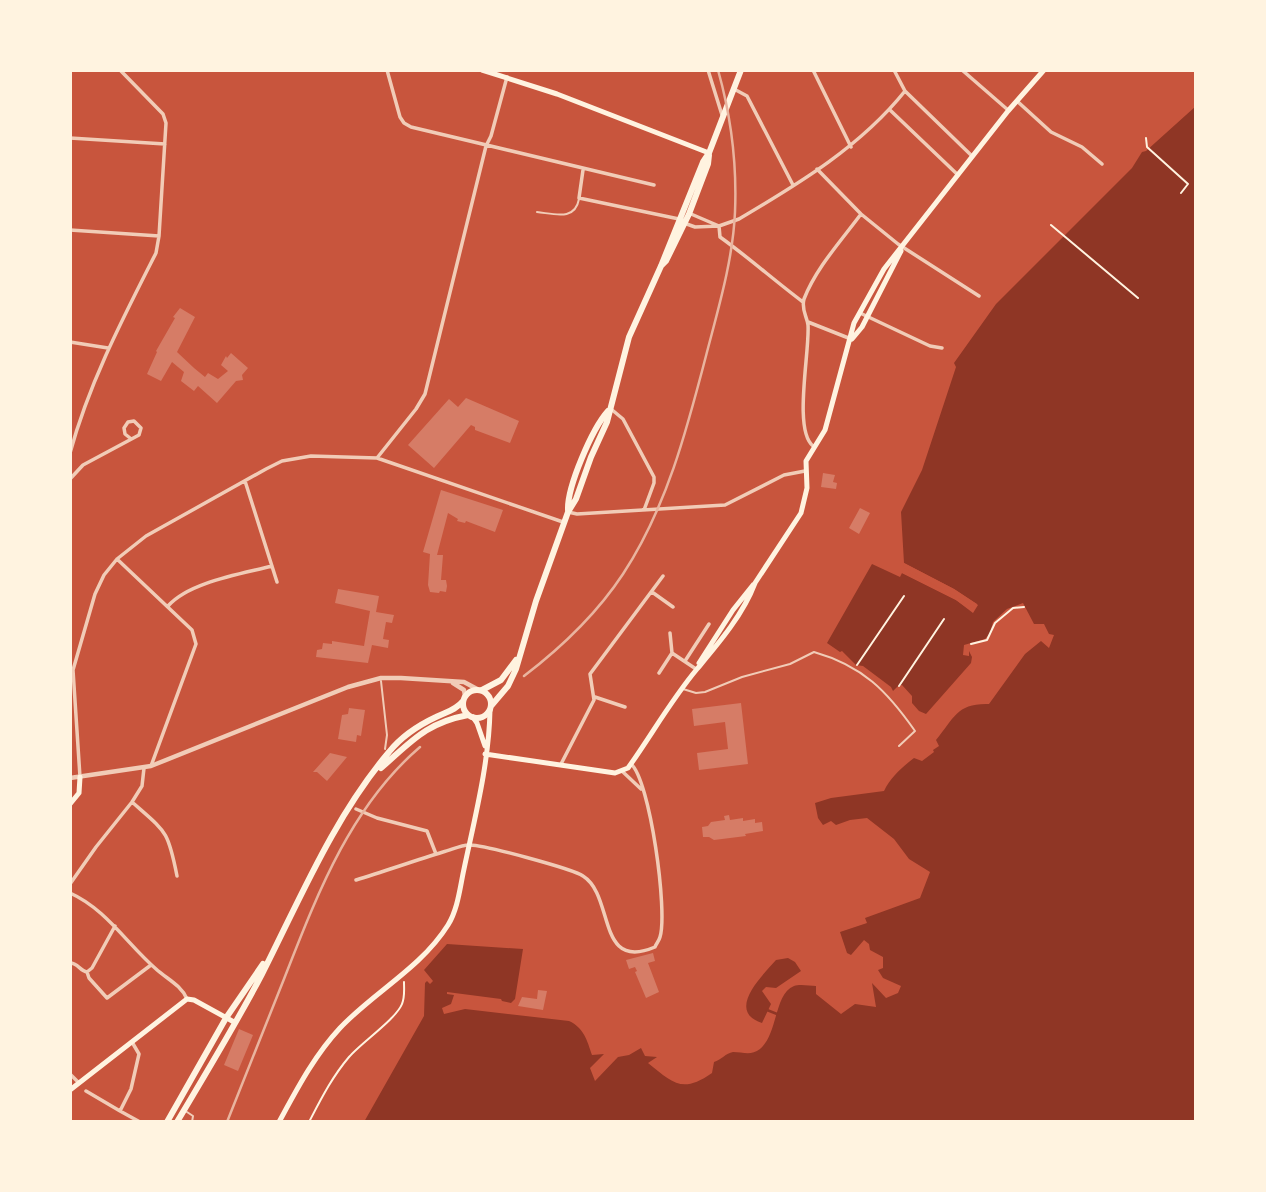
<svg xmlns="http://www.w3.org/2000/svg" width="1266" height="1192" font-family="'Archivo Narrow',sans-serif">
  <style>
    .water { fill: #8f3625 }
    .pier { fill: #c8553d }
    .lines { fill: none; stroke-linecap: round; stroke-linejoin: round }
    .stream { stroke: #8f3625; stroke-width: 2.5 }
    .building { fill: #d67c66 }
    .path { stroke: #fff3e0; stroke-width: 2 }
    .service { stroke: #f1ccb7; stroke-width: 2 }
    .minor { stroke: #f1ccb7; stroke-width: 3.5 }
    .tertiary { stroke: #f1ccb7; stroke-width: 4.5 }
    .secondary { stroke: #fff3e0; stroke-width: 5 }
    .primary { stroke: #fff3e0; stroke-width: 6 }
    .rail { stroke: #e9b49f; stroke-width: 2.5 }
  </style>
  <rect width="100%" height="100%" fill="#c8553d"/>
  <path class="water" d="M1196,106V1122H364L424,1016L425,983L427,981L430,984L433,981L424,970L447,944L523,949L515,999L511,1003L502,1001L501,999L447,992V994L454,995L451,1004L442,1008L444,1014L465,1009L569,1021C584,1028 587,1040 592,1055L604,1054L590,1068L595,1081L618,1057L629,1055L641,1048L645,1056L657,1057L648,1063C673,1083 682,1094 712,1073L714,1062C721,1060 726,1053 733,1052C743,1052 751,1056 760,1049C778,1034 774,994 794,986C800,984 810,986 816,986V994L841,1014L855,1004L876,1007L872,983L886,998L898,993L901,986L883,978L878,970L883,968V957L870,950L869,944L864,940L851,955L847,953L840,932L867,923L865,918L920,898L930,872L909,859L894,839L867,818L850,820L836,825L831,821L823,825L818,818L815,803L831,798L884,791C891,777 901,768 914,758L922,761L934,752L933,750L939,746L936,740C955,717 957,703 989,704L1025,654L1041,641L1049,648L1054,635L1049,634L1044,624H1034L1023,603L1007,609L993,622L990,633L985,639L964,645L963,655L969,656V651L972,657L971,663L926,714L919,711L912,703V696L902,685L898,686L893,691L891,687L863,666L856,665L842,651L840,652L827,643L872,564L900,577L902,573L956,600L973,612L977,604L954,589L904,563L901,512L922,470L956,367L954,363L996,304L1132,168L1142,152L1146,151Z
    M788,958L795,962L801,971L776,988L766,987L762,991L771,1004L762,1023C725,1011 763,975 776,960Z"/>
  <path class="pier" d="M904,563L954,589L978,605L973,613L956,600L902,573L903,570L957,597L972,608L973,606L903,567Z"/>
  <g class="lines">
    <path class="stream" d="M767,1010L777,1014"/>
  </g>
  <path class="building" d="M180,308L195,317L177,352L194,368L205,377L208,373L218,379L228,371L221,365L226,356L227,358L231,353L248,368L242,375L243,380L236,381L217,403L198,386L194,391L181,381L184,372L172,362L161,381L147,374L157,352L156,351L175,318L173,317Z
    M466,398L519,421L510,443L475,430V427L471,425L434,468L408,445L449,399L458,407Z
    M823,473L835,475L833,482L837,483L836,489L821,487Z
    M441,490L503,510L495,532L466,521L465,523L457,521L458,519L448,513L437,555H443L441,580H446L447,586L446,592L440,591L439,593L430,592L428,585L430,554L423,552Z
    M860,508L870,513L859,534L849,528Z
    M338,589L379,596L376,612L394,615L392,623L386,622L383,639L389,640L388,648L372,645L368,663L316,657L317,650L322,649L323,643L332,644V641L364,646L370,611L335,603Z
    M741,703L748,764L699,770L697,753L728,749L725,722L694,726L692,709Z
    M349,708L365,710L361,736L357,735L356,742L338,739L342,715L348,714Z
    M330,753L347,757L327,781L317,772H313Z
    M729,815L730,820L743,818V821L755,819V823L762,822L763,831L745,834L746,836L714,840L709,837H703L702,827L708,826L711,822L725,820L724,816Z
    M653,953L655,961L648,963L659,992L646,998L635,972L637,971L635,967L629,969L626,960Z
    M538,990L547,991L543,1010L518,1006L522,997L537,999Z
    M239,1029L253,1035L238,1071L224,1065Z"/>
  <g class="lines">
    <path class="path" d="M1146,138L1147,147L1188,184L1181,193
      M1051,225L1138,298
      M971,644L987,640L995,623L1013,608L1024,607
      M857,665L904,596
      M899,686L944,619
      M309,1122C321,1099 332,1077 349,1057C361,1043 396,1019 402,1004C405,997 404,989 404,982"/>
    <path class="service" d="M537,212C555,214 575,221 579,199
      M381,681L387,735L385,749
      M683,689L696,693L705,692L742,677L790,664L814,652C863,666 887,691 915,731L899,746
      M187,1112L193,1116L192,1122"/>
    <path class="minor" d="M387,70L400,117L404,123L411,127L654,185
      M708,70L722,115
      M813,70L851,147
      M894,70L905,91L972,156
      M962,70L1008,110
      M734,89L747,96L793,185
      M1017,101L1051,132L1082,147L1102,164
      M890,110L958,175
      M70,138L165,144
      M817,169L861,214L898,244L979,296
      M583,170L579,198L679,219
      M691,214L719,226L739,219C800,183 861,146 905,91
      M684,223L695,227L719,226L720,237C748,257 775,281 803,302
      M70,230L159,236
      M860,313L930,346L942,348
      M808,322L851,339
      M70,342L108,348
      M611,409L623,419L654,477V483L644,510
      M813,446C793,430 810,351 808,325C807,316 801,310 804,299C816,268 841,241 861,214
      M70,453C89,383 123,318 156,253L159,236L166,123L163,114L120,70
      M377,458L416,409L425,394L486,146L491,136L507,77
      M70,479L83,465L139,435L141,428L134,421L128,422L124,428L125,434L130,438
      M245,481L277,582
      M568,512L577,514L725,505L784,475L805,471
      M117,559L192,630L196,644L151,766
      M652,592L673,607
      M168,606C189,582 241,574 272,566
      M670,633L672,653
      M685,661L709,624
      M659,673L672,653L696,669
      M595,697L625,707
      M561,764L594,700L590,674L663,576
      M623,772L641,789
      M80,777L73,670L95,594L104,575L117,559L146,536L266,469L282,461L311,456L377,458L563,522
      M132,802C166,832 168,830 177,876
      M356,809L377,818L427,831L436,854
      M356,880C385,871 414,861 443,852C451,850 461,845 469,845C481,844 573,869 583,876C615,896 596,972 655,947C656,944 659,941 660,937C668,912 650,780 631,764
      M70,884L96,847L132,802L142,786L144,768
      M70,893C106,909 127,944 156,969C167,979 181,985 187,999
      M70,963C78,963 80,971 87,972L92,968L115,926
      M87,972L89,978L107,998L151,965
      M132,1042L139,1054L131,1089L120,1111L140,1122
      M70,1074L79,1083
      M86,1091L120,1111"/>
    <path class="tertiary" d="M453,683L464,690L465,696
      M70,778L151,766L348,687L381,678H401L464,682L477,689"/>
    <path class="secondary" d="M482,70L557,94L709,153
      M852,339L862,327L901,251
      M699,663L733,610L753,585
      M473,717L477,723L485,746
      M485,754L615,773L628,768C651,736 671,700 697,669C718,644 743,615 755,583L801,513L807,488L806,461L825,430L854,323L884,269L1008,111L1044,70
      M70,804L79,793L80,777
      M70,1090L187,999L194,1000L234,1022
      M279,1122C297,1089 314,1056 340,1028C374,992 421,968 448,925C458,909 460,887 464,869C475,817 489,763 490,710"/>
    <path class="primary" d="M661,266L666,261L689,214L708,164L709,155
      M568,510C567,487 592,429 608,411
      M463 704a14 14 0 1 1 28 0a14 14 0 1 1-28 0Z
      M482,690L501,680L516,660
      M491,706L508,686L516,669L536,601L568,512L576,499L591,457L607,422L629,337L661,266L703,162L709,153L741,70
      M381,768C412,741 426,723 468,715
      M167,1122L226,1018L263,964
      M177,1122C206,1073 236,1024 262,974C300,899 334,817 389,752C401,737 419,725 436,717C446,712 456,710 463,701"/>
    <path class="rail" d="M524,676C562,647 596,615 623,574C667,507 687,429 707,352C719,306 733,259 735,212C737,164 731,116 718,70
      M227,1122C246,1074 265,1027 284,979C317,895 350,807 420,747"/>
  </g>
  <rect width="1266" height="1192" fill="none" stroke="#fff3e0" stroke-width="144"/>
</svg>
